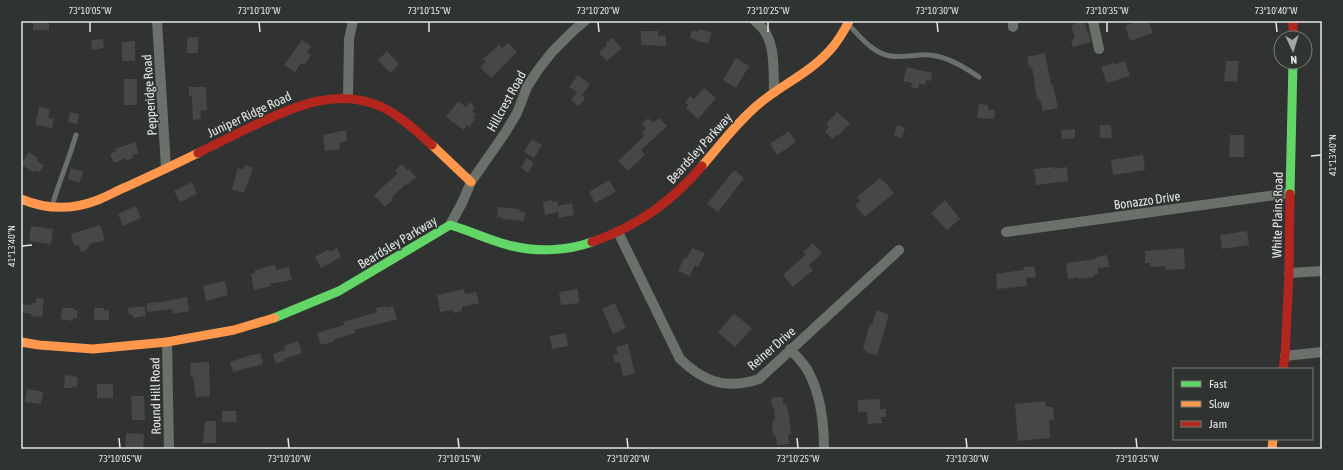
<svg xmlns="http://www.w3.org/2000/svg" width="1343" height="470" font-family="'Asap Condensed',sans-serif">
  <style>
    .building { fill: #464847 }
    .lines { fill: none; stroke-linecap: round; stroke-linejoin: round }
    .lane { stroke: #6b706a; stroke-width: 5 }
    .street { stroke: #6b706a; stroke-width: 10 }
    .fast { stroke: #63d668; stroke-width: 9 }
    .slow { stroke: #ff974d; stroke-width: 9 }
    .jam { stroke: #b3261e; stroke-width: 9 }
    .ticks { fill: none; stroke: #e4e6e5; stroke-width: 1.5 }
    .labels { text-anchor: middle; stroke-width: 3; stroke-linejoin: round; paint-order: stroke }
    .street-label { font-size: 13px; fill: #e4e6e5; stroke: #303431 }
    .neatline { fill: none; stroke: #e4e6e5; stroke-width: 1.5 }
    .ticks-label { font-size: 10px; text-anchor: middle; fill: #e4e6e5 }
  </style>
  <rect width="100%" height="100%" fill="#313332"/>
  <path class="building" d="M35,21H49V30H33V22Z
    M1084,21L1087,31H1088L1091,42L1073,47L1071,40L1075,38L1071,25Z
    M1139,21H1148L1153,33L1130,41L1125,26Z
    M699,29L712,33L708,44L690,38L692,30L698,32Z
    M641,31H658V36H666V46L641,45Z
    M198,37V53H187V38Z
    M612,38L622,48L607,61L599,53L607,45L606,43Z
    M103,39L104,48L92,50L91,40Z
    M302,40L311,46L307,52L311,55L304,65L301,63L295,72L284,65Z
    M135,41V61H122V42Z
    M508,43L517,52L491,78L480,67L486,62L483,59L499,45L502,48Z
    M387,51L399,64L390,73L378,60Z
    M1045,53L1051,85H1053L1058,108L1043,111L1040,99L1037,100L1032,67L1029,68L1027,57Z
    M736,58L749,66L736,88L723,80Z
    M1125,61L1130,76L1107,83L1101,67L1113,63V65Z
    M1226,61H1239L1237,82L1224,81Z
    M907,67L932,73L931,81L926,80L925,85L919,84L918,89L911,87L912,83L903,81Z
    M578,75L590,84L582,95L585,98L579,106L571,100L577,92L569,87Z
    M124,79H137V105H124Z
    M189,87H206L207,110L200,111L201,119L193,120L192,96H189Z
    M704,88L716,98L698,119L686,108L688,105L685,103L690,96L694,99Z
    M458,101L466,107L469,102L475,107L472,111L476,114L473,117L475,119L470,127L467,125L464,130L446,117Z
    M979,104L988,105V110H995L994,119L977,118Z
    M39,107L50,109L48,118L54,119L52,128L35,125Z
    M70,112L79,114L77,124L68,122Z
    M837,112L850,123L838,136L837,134L833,139L825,132L829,127L826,124Z
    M648,118L653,123L659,118L667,126L641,150L645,155L628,171L618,161L644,136L642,133L646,129L642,124Z
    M897,125L905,128L902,138L894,136Z
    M1100,125H1111L1112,138H1100Z
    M1075,129V138L1062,139L1061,130Z
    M346,130L347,141L339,143L340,149L325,151L323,135Z
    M789,131L796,142L777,155L770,144Z
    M1230,135H1244V157H1229Z
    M532,139L542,145L534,158L524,152Z
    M135,142L139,153L132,155L133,158L126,161L125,158L114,163L110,154L116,151L115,149Z
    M29,152L38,158L36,160L44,166L39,172L36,170L34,172L31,170V171L21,164Z
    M1143,155L1145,170L1113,175L1111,160Z
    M527,158L534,163L528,173L521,168Z
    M402,164L408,171L409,169L416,177L407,185L406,184L392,197L393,199L385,207L374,195L398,173L395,170Z
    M245,165L253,168L244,193L232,189L238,168L243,170Z
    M1054,167V169L1067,167L1068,181L1036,185L1034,169Z
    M71,168L83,172L79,183L68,179Z
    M734,170L744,178L718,212L707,204Z
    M880,178L883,182L884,181L894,193L865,217L855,205L860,201L857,197Z
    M609,180L616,192L595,203L589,192Z
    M192,182L197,194L180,202L174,191Z
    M551,200L552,202L557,201L558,206L572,203L574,215L559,218L558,212L545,215L543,202Z
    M945,200L960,219L947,230L931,213Z
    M136,206L141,218L123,226L118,214Z
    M498,207L520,209L519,211L525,212L524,221L502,219V217H497Z
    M100,225L105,240L90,244L87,250L81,252L79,245L74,246L71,234Z
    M31,226L53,229L51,244L29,241Z
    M1247,231L1249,245L1222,249L1220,235Z
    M813,243L822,253L809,265L813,270L793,287L783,275L806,254L803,252Z
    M337,248L341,257L321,268L315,257L329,249L330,252Z
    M692,248L705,253L698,267L695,265L690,276L678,271L684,258L686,259Z
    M1184,248L1185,269L1165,270V266L1150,267V263H1145V251Z
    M1107,255L1109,267L1098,268V274L1094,275V277L1078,279V277L1068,279L1066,263L1096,259V257Z
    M275,265L276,270L289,267L292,280L270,284L271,286L254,290L251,274L255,273V270L262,269L261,268Z
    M1034,266L1036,277L1026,278L1027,286L997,289L996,274L1024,270L1023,267Z
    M225,281L228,295L206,301L203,286Z
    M464,289L465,294L476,292L479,303L462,307V311L454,313L453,310L440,312L437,295Z
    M578,289L579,303L561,305L559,292Z
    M187,297L189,311L173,314L172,309L147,312V303L161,302Z
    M36,298L44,299L42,317L31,316V314L21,312V304L32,305L33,303H36Z
    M615,303L626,328L613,334L602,309Z
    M145,306L146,316L133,318V315H129L128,308Z
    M385,306V308L393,306L397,319L355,330V333L335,339V341L321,345L317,333L344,325L343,322L377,312L376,308Z
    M62,308H74V310L78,311L77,318H73V321L61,319Z
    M94,308H104V310H109V320H94Z
    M877,310L889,315L877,355L868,353L863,348L870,324L872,325Z
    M734,314L752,328L735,347L718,332Z
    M566,333L568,346L552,349L550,336Z
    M298,341L302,353L284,359L285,361L276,363L273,354L285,350L284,346Z
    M628,344L635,374L623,376L620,362L615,363L613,355L618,354L616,347Z
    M260,353L263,364L233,372L230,362L254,354V355Z
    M209,362L210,396L196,397L193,377H191L190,363Z
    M65,375L78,377L77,387L74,386L72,388H64Z
    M97,384H113V398H97Z
    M27,389L43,392L41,404L25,402Z
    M131,396H144L145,420H132Z
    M783,397V405L787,404L788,413H789L791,434H788L789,444L777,445L776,435L773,436L772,423L775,419L774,407H772L771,398Z
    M880,399V409H886V417H881L882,423L868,424L867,412H858V400Z
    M1045,401L1046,407H1053L1054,420H1049L1050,438L1018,441L1015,404Z
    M222,411H236L237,422H222Z
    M205,421H216V443H203Z
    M126,433L144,434L143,449H125Z"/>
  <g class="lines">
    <path class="lane" d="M849,25C860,37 873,53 890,56C903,58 917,54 930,55C948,57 964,67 979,77
      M52,206C59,182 69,159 76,135"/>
    <path class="street" d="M157,21L166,168
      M755,21C777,37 773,67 774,92
      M1093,21L1099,49
      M1013,27V21
      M348,97L349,39L353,21
      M450,225L462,203L471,182L505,133L517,113L527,87L538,70L552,52L573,31L585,21
      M618,232L680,359C704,382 726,390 759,379L899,250
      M1006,232L1290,193
      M1289,273L1322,271
      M167,342L169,449
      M790,349C796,356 805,364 809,373C821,396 824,423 824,449
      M1285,356L1322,352"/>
    <path class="fast" d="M1290,194L1293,62
      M274,318L339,291L450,225C471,231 491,241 512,246C537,252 567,251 592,242"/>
    <path class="slow" d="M432,145L471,182
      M702,166C721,144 738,121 760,103C783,84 811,72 831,49C838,41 844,31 849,21
      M21,199C45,209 71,210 95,201C106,197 116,191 126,187C150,176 174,165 198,153
      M21,342L39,345L93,349L167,342L234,330L274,318
      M1272,449L1273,439"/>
    <path class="jam" d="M1293,21V38
      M198,153C216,144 234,135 253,126C294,106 339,86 384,108C402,117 417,132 432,145
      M592,242C636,227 672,202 702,166
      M1283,369L1285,356L1289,273L1290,194"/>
  </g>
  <path class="ticks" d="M90,22V32M259,22L260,32M429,22V32M598,22L599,32M768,22V32M937,22L938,32M1107,22V32M1276,22L1277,32M1311,156L1321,155M22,246L32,245M119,438L120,448M288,438L289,448M458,438L459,448M627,438L628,448M797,438L798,448M966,438L967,448M1136,438L1137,448"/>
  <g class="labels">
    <g class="street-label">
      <text transform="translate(149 95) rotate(-94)" y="5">Pepperidge Road</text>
      <text transform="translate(506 101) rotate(-61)" y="5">Hillcrest Road</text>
      <text transform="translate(249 114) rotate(-25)" y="5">Juniper Ridge Road</text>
      <text transform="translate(699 148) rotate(-48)" y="5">Beardsley Parkway</text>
      <text transform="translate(1147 200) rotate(-8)" y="5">Bonazzo Drive</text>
      <text transform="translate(1277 215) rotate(-89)" y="5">White Plains Road</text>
      <text transform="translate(397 242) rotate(-31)" y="5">Beardsley Parkway</text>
      <text transform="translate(771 348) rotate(-41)" y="5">Reiner Drive</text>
      <text transform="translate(155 396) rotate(-91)" y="5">Round Hill Road</text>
    </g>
  </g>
  <rect width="1343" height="470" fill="none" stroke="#303431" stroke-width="44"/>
  <rect x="1173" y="368" width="140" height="72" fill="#303431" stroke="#787b79"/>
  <rect x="1181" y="381" width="20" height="6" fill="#63d668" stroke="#787b79"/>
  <text x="1209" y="388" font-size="12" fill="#e4e6e5">Fast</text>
  <rect x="1181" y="401" width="20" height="6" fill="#ff974d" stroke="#787b79"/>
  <text x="1209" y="408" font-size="12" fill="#e4e6e5">Slow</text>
  <rect x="1181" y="421" width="20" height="6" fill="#b3261e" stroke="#787b79"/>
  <text x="1209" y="428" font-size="12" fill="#e4e6e5">Jam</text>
  <g transform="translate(1293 50) rotate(176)"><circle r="19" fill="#303431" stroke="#787b79"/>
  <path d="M0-3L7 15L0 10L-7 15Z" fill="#a5a7a6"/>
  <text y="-6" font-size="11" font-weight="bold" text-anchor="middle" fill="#e4e6e5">N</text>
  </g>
  <rect x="22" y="22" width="1299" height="426" class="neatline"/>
  <g class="ticks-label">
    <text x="90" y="14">73°10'05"W</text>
    <text x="259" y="14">73°10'10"W</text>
    <text x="429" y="14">73°10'15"W</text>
    <text x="598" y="14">73°10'20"W</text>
    <text x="768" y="14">73°10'25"W</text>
    <text x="937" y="14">73°10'30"W</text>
    <text x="1107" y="14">73°10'35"W</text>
    <text x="1276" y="14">73°10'40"W</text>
    <text transform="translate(1332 155) rotate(-90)" y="4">41°13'40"N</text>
    <text transform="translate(11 246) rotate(-90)" y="4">41°13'40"N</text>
    <text x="120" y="462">73°10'05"W</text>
    <text x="289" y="462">73°10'10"W</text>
    <text x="459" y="462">73°10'15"W</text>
    <text x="628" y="462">73°10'20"W</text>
    <text x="798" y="462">73°10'25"W</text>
    <text x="967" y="462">73°10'30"W</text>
    <text x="1137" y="462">73°10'35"W</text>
  </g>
</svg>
